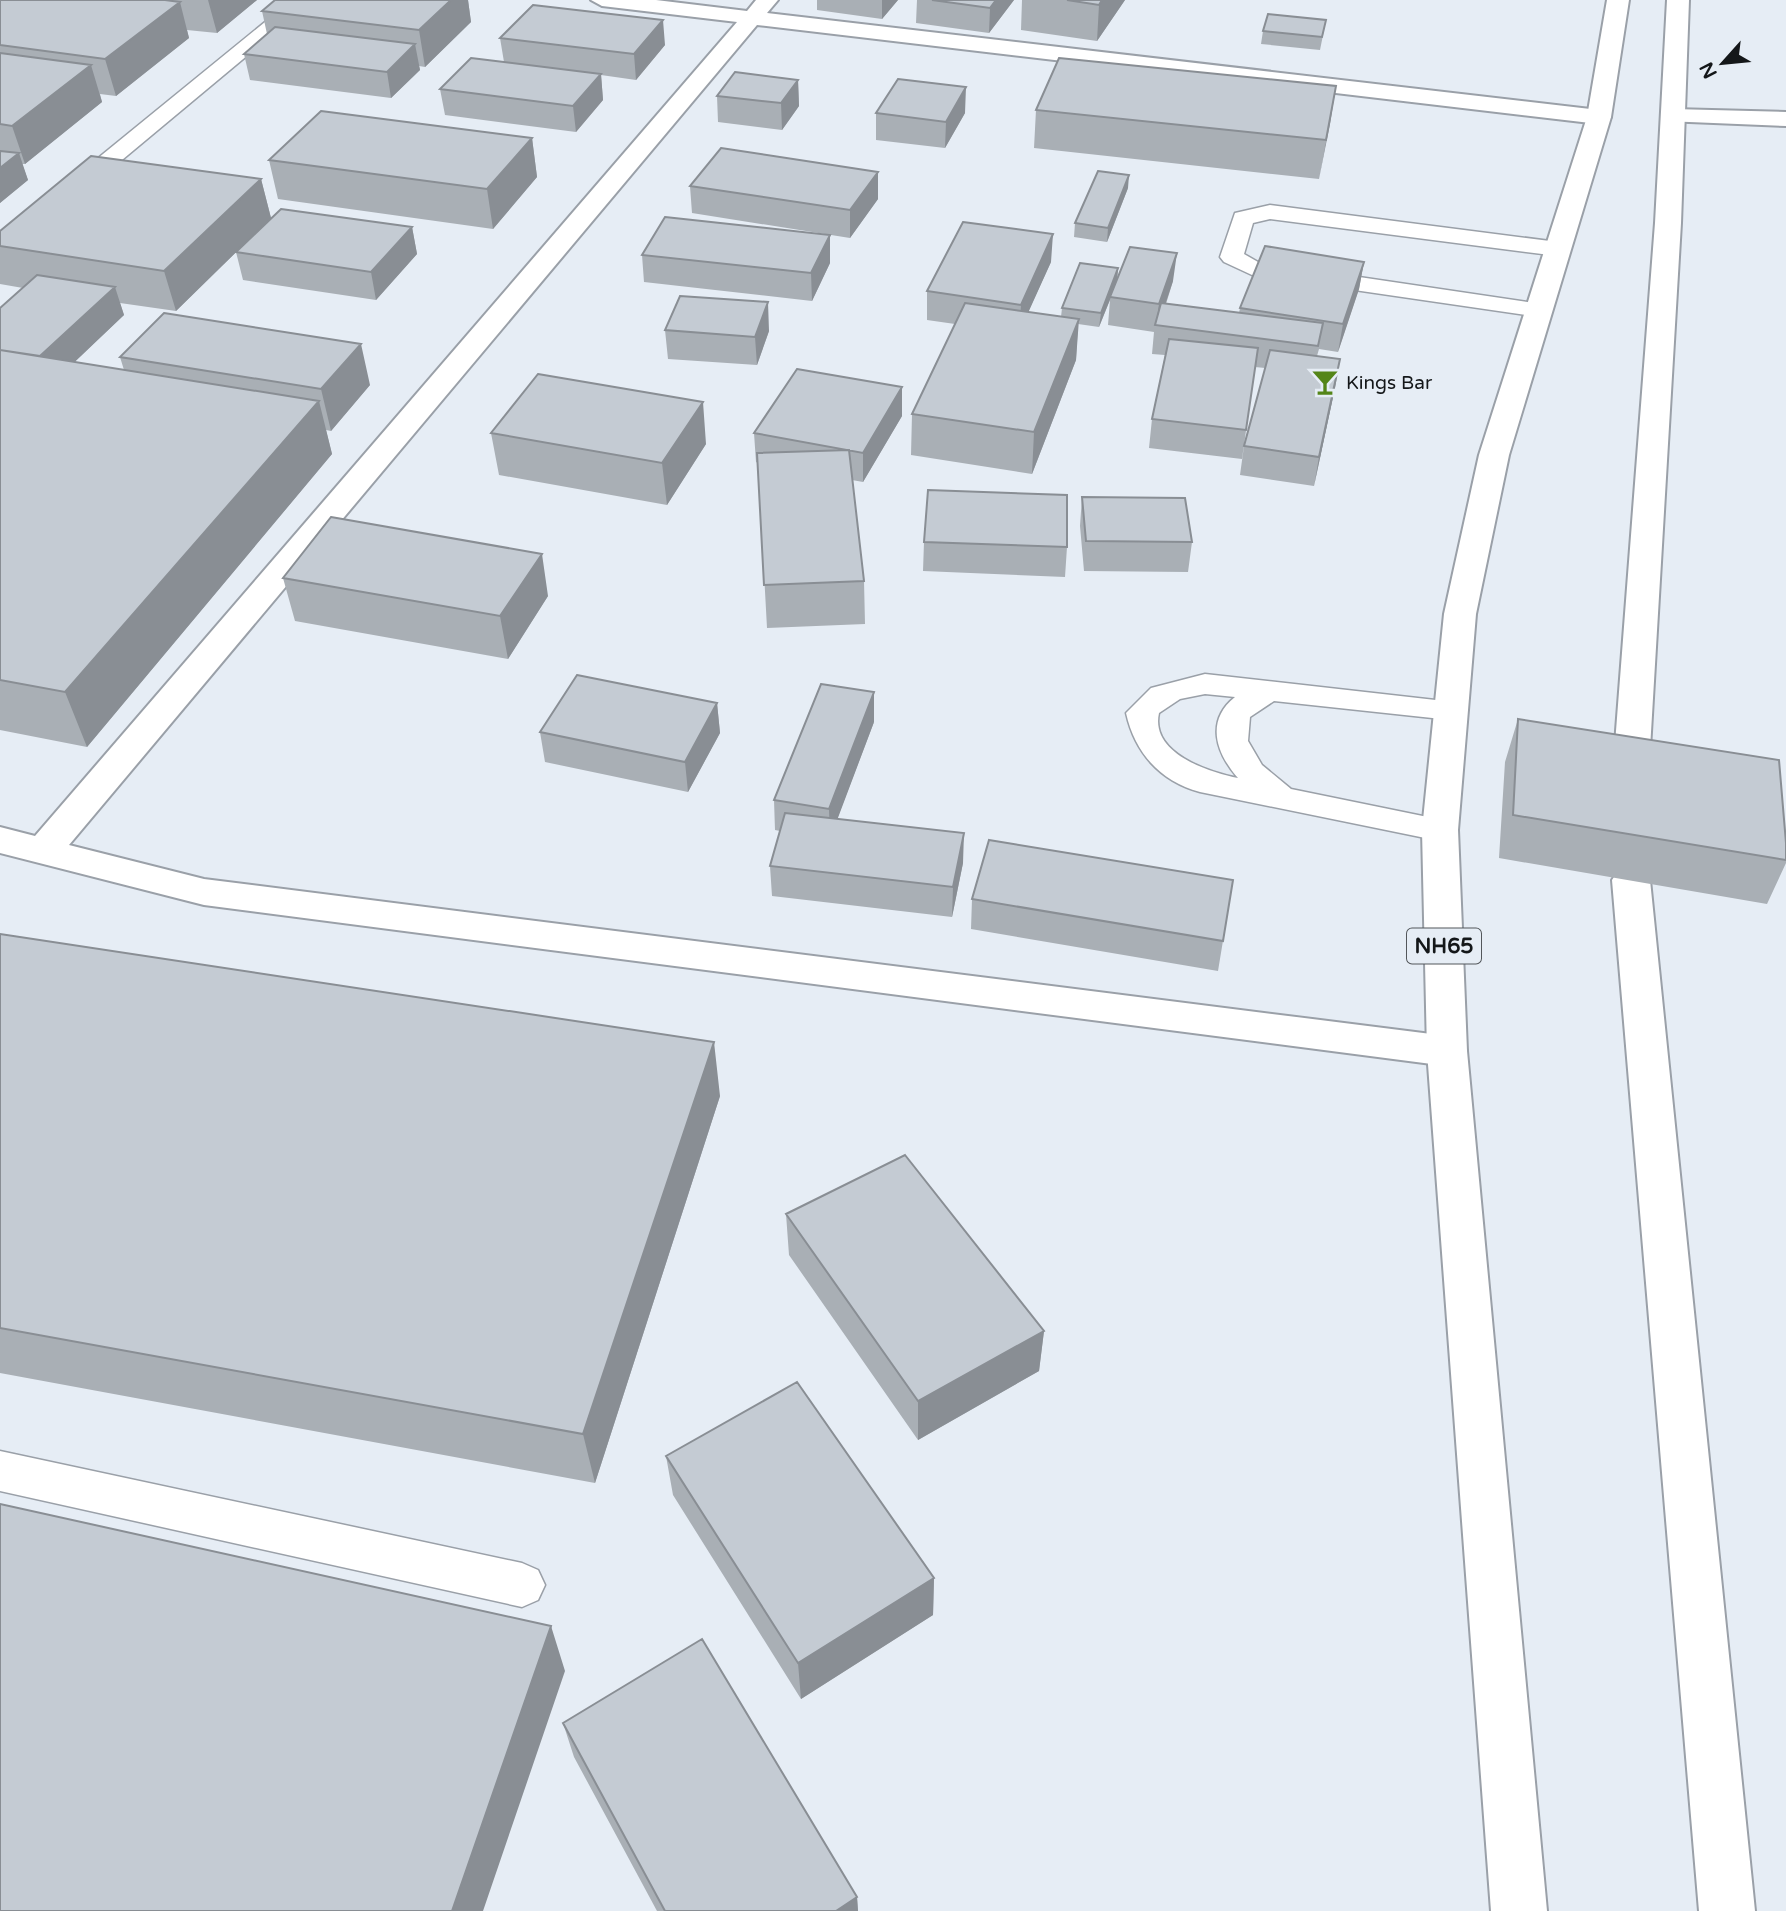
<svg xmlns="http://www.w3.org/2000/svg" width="1786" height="1911" font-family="'Varela Round',sans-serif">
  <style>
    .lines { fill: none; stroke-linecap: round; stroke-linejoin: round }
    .service-casing { stroke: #9aa0a8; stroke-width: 3 }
    .minor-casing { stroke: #9aa0a8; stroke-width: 4 }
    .trunk-casing { stroke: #9aa0a8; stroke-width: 4 }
    .service { fill: #fff; fill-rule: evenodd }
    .minor { fill: #fff; fill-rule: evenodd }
    .trunk { fill: #fff; fill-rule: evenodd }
    .wall { fill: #a9afb5 }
    .shaded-wall { fill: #898e94 }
    .building { fill: #c4cbd3; stroke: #898e94; stroke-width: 2 }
    .labels { text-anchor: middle; stroke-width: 7; stroke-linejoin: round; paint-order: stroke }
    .far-poi-label { font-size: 19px; fill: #141719; stroke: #e6edf5; text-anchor: start }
    .shield { fill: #e6edf5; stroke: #53575b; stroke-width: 2 }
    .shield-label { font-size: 21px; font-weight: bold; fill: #141719 }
  </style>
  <rect width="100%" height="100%" fill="#e6edf5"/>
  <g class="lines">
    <defs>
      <path id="service" d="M292,0H314L8,255L0,257V238Z
        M1270,205L1558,242L1566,244L1570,249L1566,254L1558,256L1270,219L1253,223L1244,254L1258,262L1548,305L1551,310L1548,315L1539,317L1252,275L1224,262L1220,257L1235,213Z
        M1205,674L1462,703L1466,710L1462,717L1451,720L1274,701L1250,717L1248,741L1262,765L1291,789L1452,822L1456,830L1452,838L1440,841L1200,792C1160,781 1135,753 1126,713L1151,688ZM1205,694L1235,697C1205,721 1216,753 1238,778C1208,772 1150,753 1159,713L1180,699Z
        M0,1451L522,1563L538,1570L545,1585L538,1600L522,1607L0,1491Z"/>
      <path id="minor" d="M591,0H656L747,11L756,0H778L767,13L1599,110L1607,112L1611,117L1607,122L1599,124L757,25L69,845L204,879L1447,1036L1461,1040L1467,1051L1461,1062L1447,1066L204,905L0,853V827L35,836L737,22L602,6Z
        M1673,109L1786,112V126L1665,121L1661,116L1665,111Z"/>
      <path id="trunk" d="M1607,0H1629L1611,117L1509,455L1476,614L1458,830L1467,1051L1547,1911H1491L1427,1051L1422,830L1444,614L1479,455L1587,117Z
        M1667,0H1689L1681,223L1648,783L1643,791L1630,795L1617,791L1612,783L1655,223Z
        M1631,867L1644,871L1650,880L1755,1911H1699L1612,880L1618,871Z"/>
    </defs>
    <use href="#service" class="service-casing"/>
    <use href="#minor" class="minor-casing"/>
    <use href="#trunk" class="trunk-casing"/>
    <use href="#service" class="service"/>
    <use href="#minor" class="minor"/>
    <use href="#trunk" class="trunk"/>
  </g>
  <path class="wall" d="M0,0H257L217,33L187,30L189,38L116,96L100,94L102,102L25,164H22L28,180L0,203Z
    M275,0H468L471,22L425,67L419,66L420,70L391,98L250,80L244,54L267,34L262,11Z
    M817,0H898L882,19L817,10Z
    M917,0H1014L989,33L916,23Z
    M1022,0H1125L1097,41L1021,30Z
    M1326,20L1320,50L1261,44L1263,31Z
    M500,38L665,45L636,80L601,75L603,100L576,132L445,115L440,89L504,62Z
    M798,80L799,106L782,130L718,122L717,96Z
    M1336,86L1319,179L1034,148L1036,110Z
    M876,113H965L945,148L876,140Z
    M532,138L537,177L493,229L278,199L269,160Z
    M261,179L271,218L176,311L120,303L124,315L74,362L124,370L120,357L370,385L331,431L326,430L332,454L87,747L0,730V308L23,288L0,284V231Z
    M690,186L878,199L850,238L692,213Z
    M1128,188L1107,242L1074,237L1075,223Z
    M412,227L417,254L376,300L243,280L236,252Z
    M830,235V263L812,301L644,282L642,255Z
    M1051,262L1028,312L1061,317L1062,308L1118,268L1117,280L1173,281L1166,304L1239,313L1240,308L1364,262L1359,289L1338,352L1319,349L1317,356L1335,388L1314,486L1240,475L1244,446L1265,368L1255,367L1242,459L1149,448L1152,419L1165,355L1152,354L1154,332L1108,325L1110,300L1099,327L1078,324L1076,360L1032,474L911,455L912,414L955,324L927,320V291Z
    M665,330L769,331L757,365L668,359Z
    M902,387V416L863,482L852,480L864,581L865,624L767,628L758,463L756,462L754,433Z
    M491,433L706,444L667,505L499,475Z
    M1082,497L1192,542L1188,572L1084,571L1080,526Z
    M924,542L1067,547L1065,577L923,571Z
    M283,578L548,596L508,659L295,621Z
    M717,703L720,733L688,792L545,762L540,732Z
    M1518,719L1786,843V863L1767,904L1499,858L1505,762Z
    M874,722L837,819L963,863L952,917L772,896L770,866L780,831L775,830L774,800Z
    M1233,880L1218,971L971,929L972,899Z
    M0,934L720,1096L595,1483L0,1373Z
    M786,1214L1044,1331L1039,1371L918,1440L789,1255Z
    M666,1456L934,1578L933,1615L801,1699L673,1495Z
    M563,1723L857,1897L858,1911H657L574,1757Z"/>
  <path class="shaded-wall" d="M208,0H257L217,33Z
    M451,0H468L471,22L425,67L419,30Z
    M882,0H898L882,19Z
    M996,0H1014L989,33L990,8Z
    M1102,0H1125L1097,41L1099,5Z
    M180,2L189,38L116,96L105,59Z
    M663,20L665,45L636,80L634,54Z
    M415,44L420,70L391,98L387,72Z
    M91,65L102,102L25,164L12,126Z
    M601,74L603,100L576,132L573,106Z
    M798,80L799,106L782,130L781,103Z
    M1336,86L1330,124L1319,179L1326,140Z
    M966,87L965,113L945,148L946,122Z
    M532,138L537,177L493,229L487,189Z
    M19,153L28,180L0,203V168Z
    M878,172V199L850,238V210Z
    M1129,175L1128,188L1107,242L1108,228Z
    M261,179L271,218L176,311L164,271Z
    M412,227L417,254L376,300L371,272Z
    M1053,234L1051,262L1019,333L1021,305Z
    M830,235V263L812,301L811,273Z
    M1177,253L1173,281L1158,326H1156L1159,304Z
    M1364,262L1359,289L1338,352L1343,324Z
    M1118,268L1117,282L1099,327L1101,313Z
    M115,287L124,315L38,397L28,368Z
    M768,302L769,331L757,365L755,337Z
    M1079,319L1076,360L1032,474L1034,432Z
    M361,344L370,385L331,431L321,389Z
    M1340,359L1335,388L1314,486L1319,457Z
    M902,387V416L863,482V453Z
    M319,401L332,454L87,747L65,692Z
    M703,402L706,444L667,505L662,463Z
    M542,554L548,596L508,659L500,616Z
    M874,692V722L830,839L829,809Z
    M717,703L720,733L688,792L685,762Z
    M964,833L963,863L952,917L953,887Z
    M714,1042L720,1096L595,1483L583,1434Z
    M1044,1331L1039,1371L918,1440V1401Z
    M934,1578L933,1615L801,1699L798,1663Z
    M551,1626L565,1671L483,1911H452Z
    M857,1897L858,1911H836Z"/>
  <path class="building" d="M0,0H165L180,2L105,59L0,45Z
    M275,0H451L419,30L262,11Z
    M932,0H996L990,8Z
    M1067,0H1102L1099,5Z
    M533,5L663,20L634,54L500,38Z
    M1268,14L1326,20L1322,37L1263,31Z
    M275,27L415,44L387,72L244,54Z
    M0,53L91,65L12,126L0,124Z
    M471,58L601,74L573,106L440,89Z
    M1059,58L1336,86L1326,140L1036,110Z
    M735,72L798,80L781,103L717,96Z
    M898,79L966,87L946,122L876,113Z
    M321,111L532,138L487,189L269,160Z
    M721,148L878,172L850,210L690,186Z
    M0,151L19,153L0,168Z
    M91,156L261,179L164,271L0,246V231Z
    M1098,171L1129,175L1108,228L1075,223Z
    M281,209L412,227L371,272L236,252Z
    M665,217L830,235L811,273L642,255Z
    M963,222L1053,234L1021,305L927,291Z
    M1265,246L1364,262L1343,324L1240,308Z
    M1130,247L1177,253L1159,304L1110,297Z
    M1080,263L1118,268L1101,313L1062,308Z
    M37,275L115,287L40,356L0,350V308Z
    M680,296L768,302L755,337L665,330Z
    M965,303L1079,319L1034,432L912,414Z
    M1161,303L1323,323L1318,346L1155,325Z
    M164,313L361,344L321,389L120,357Z
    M1169,339L1258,348L1246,430L1152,419Z
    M0,350L319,401L65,692L0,680Z
    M1270,350L1340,359L1319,457L1244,446Z
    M797,369L902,387L863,453L754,433Z
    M538,374L703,402L662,463L491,433Z
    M849,450L864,581L764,585L757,453Z
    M928,490L1067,495V547L924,542Z
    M1082,497L1185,498L1192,542L1086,541Z
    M331,517L542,554L500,616L283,578Z
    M577,675L717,703L685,762L540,732Z
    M821,684L874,692L829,809L774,800Z
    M1518,719L1779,760L1786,843V860L1513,815Z
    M785,813L964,833L953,887L770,866Z
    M989,840L1233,880L1223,941L972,899Z
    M0,934L714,1042L583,1434L0,1328Z
    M905,1155L1044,1331L918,1401L786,1214Z
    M797,1382L934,1578L798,1663L666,1456Z
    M0,1504L551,1626L452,1911H0Z
    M702,1639L857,1897L836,1911H665L563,1723Z"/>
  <defs>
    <symbol id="bar-bare" viewBox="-9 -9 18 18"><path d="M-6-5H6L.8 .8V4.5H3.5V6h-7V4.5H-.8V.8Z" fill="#548518" stroke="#e6edf5" stroke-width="2.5" paint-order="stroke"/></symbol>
  </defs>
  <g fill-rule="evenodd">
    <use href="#bar-bare" x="1306" y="363" width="38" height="38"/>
  </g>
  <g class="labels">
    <g class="far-poi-label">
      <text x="1346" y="389">Kings Bar</text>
    </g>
    <rect class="shield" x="1407" y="928.5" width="74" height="35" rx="5"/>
    <g class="shield-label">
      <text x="1444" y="953">NH65</text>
    </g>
  </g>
  <g transform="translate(1723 63) rotate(243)" stroke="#e6edf5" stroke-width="5" paint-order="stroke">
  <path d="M0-5L12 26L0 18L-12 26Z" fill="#141719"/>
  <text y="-10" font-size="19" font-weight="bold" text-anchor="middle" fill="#141719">N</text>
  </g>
</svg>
